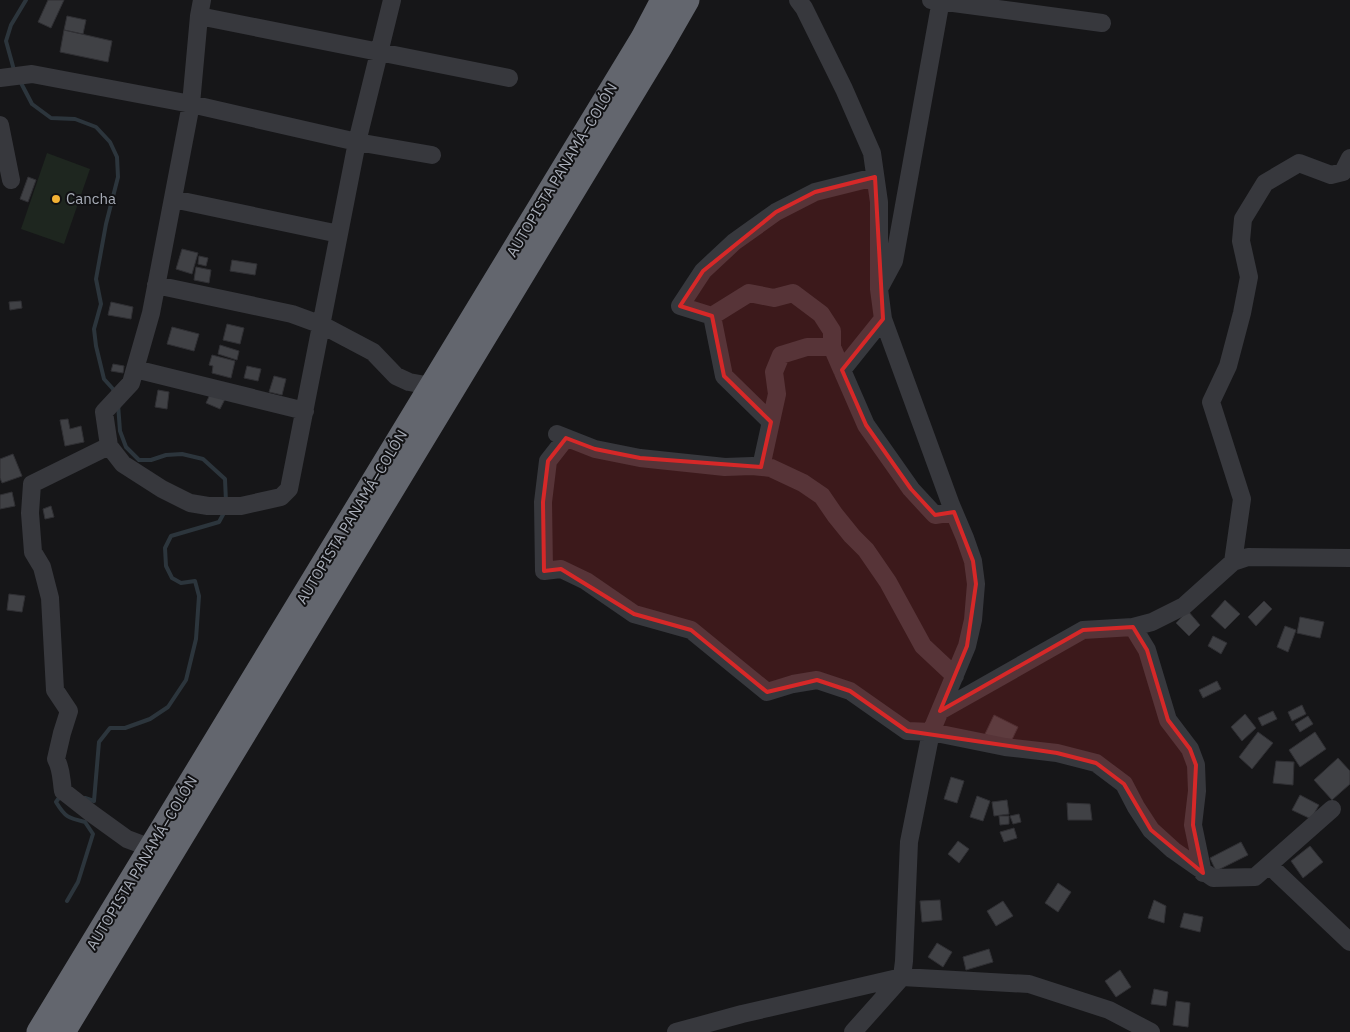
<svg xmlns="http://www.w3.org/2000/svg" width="1350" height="1032" font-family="'IBM Plex Sans',sans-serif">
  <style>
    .green { fill: #1e261f }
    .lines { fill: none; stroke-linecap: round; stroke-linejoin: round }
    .stream { stroke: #2c353c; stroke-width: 4 }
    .building { fill: #404145; stroke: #303034 }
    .minor { stroke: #37383d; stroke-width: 18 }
    .highway { stroke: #63666e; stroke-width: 25 }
    .marked { fill: #d62828; fill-opacity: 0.2; stroke: #d62828; stroke-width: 4; stroke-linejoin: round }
    .poi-dot { fill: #f2b134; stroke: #111113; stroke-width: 2 }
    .labels { text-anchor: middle; stroke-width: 4; stroke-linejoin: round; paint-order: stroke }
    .street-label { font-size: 15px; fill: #a8adb8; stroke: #111113 }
    .poi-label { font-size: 15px; fill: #a8adb8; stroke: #111113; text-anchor: start }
  </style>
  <rect width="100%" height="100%" fill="#161618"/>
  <path class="green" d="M47,153L90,169L64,244L21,229Z"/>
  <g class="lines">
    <path class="stream" d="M14,70L6,41L11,25L26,0
      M20,81L32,104L51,118L75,119L96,127L110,142L117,157L118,177L106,224L96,279L101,304L94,329L96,346L104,379L113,389L114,393
      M118,404L120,431L126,447L139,460H151L166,455L182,454L203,459L225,479L226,502
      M61,795L56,802C65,817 68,818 85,822L93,834L78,882L67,901
      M85,798L94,801L99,742L110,728H125L150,719L168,707L186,680L196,639L199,596L195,581L181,583L172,578L166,566L165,548L171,536L219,522L225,511"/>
  </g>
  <path class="building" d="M48,0H64L51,28L38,22Z
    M67,16L86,20L83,34L64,30Z
    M64,30L112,41L108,62L60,52Z
    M28,177L36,180L28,202L20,199Z
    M182,249L198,253L192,274L176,269Z
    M199,256L208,258L206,266L198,264Z
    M232,260L257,264L255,275L230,271Z
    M196,267L211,270L209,283L194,280Z
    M21,301L22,308L10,310L9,302Z
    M111,302L133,307L131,319L108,315Z
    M227,324L244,328L240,344L223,340Z
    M172,327L199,334L194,351L167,344Z
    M220,345L239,351L237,360L218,354Z
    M212,355L235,361L231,378L212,373L213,366L209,365Z
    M113,364L124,366L123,373L111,371Z
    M247,366L261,369L258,381L244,378Z
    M274,376L286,379L282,395L269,392Z
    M158,390L169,392L167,409L155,407Z
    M212,390L226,397L220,409L206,403Z
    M68,419L70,429L81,426L84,442L65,446L60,420Z
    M13,454L22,476L2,483L0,478V459Z
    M12,492L15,506L0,509V495Z
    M51,506L54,517L45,519L43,509Z
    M9,594L25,596L22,612L7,610Z
    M1225,600L1240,614L1225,629L1211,616Z
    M1264,601L1272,609L1256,626L1248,617Z
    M1188,611L1200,625L1189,636L1176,623Z
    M1300,617L1324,622L1320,638L1297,633Z
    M1285,626L1296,630L1288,652L1277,647Z
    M1213,636L1227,643L1221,654L1208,646Z
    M1217,681L1221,689L1203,698L1199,690Z
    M1302,705L1306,714L1292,721L1288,712Z
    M1273,711L1277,719L1262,726L1258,718Z
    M1245,714L1256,728L1242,741L1231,727Z
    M994,715L1018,727L1009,746L985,734Z
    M1308,716L1313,724L1300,732L1295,724Z
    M1258,732L1273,743L1252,769L1239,757Z
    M1315,732L1326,749L1300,767L1289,750Z
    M1338,758L1350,771V784L1332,800L1314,780Z
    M1276,761L1294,762L1293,785L1273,783Z
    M951,777L964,781L957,803L944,799Z
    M1300,795L1319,805L1311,819L1292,810Z
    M977,796L990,801L983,821L970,817Z
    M1007,800L1009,814L994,816L992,802Z
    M1067,803L1090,804L1092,820H1068Z
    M1019,814L1021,822L1013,824L1010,816Z
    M999,816H1009V824L1000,825Z
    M1014,828L1017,838L1004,842L1000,832Z
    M958,841L969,849L959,863L948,854Z
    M1241,842L1248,855L1216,871L1210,858Z
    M1310,846L1323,862L1303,878L1291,861Z
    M1058,883L1071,892L1058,912L1045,903Z
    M940,900L942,920L922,922L920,901Z
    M1154,900L1166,906L1164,923L1148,918Z
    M1003,901L1013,916L996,926L987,911Z
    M1184,913L1203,917L1200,932L1180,927Z
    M937,943L952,952L943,967L928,957Z
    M989,949L993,962L966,970L963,957Z
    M1120,970L1131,987L1116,997L1105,981Z
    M1154,989L1168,992L1166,1006L1151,1004Z
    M1176,1001L1190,1003L1188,1027L1173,1025Z"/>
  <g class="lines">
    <path class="minor" d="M798,0L804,8L844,89L872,153L879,202V289L883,319L951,505L965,538L973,561L976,584L973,620L967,646L931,732L909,842L904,961L902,977L853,1032
      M931,0L1102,23
      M199,16L509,78
      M0,78L32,74L191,104L357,142L432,155
      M0,125L11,180
      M173,199L339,234
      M156,285L292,314L322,325L373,352L396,376L409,382L431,386
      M880,287L894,261L941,0
      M712,316L724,376L771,422
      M832,347V331L821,314L793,293L774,298L749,293L712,316L680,306L703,271L734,242L776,212L815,192L875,177
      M135,369L305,411
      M842,370L883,319
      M557,434L595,449L640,458L725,467L752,466L771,468L803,483L822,496L835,515L852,536L866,550L888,582L923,646L955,676
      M566,438L548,461L543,502L544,571L561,569L586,581L634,614L691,630L767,692L793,684L817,680L850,691L907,731L931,732L1005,747L1057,753L1096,763L1124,784L1136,807L1151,830L1173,850L1213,878L1255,877L1332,809
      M109,446L123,464L162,489L190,503L208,506H241L281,497L289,489L357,142L392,0
      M761,467L777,394L774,372L781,355L807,347H832L866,425L911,489L935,515L954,512
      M1233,562L1242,499L1211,402L1228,366L1242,313L1249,277L1241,241L1243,219L1265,183L1299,163L1331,175L1343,172L1350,158
      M1133,627L1147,650L1168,720L1190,749L1196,765L1197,791L1193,825L1203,873
      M940,711L1083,630L1133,627L1152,622L1184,606L1233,562L1248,557L1350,558
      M151,848L127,839L91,813L63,791C61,779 62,770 56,759L62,733L69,711L55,690L50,598L42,567L33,552L30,513L32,484L109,446L104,412L131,383L151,313L191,104L199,16L202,0
      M1270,866L1350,942
      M676,1032L742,1014L902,977L1029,984L1109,1010L1151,1032"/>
    <path class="highway" d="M39,1032L643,38L663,0
      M63,1032L660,47L687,0"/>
  </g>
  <path class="marked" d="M875,177L883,319L842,370L866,425L911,489L935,515L954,512L973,561L976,584L967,646L940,711L1083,630L1133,627L1147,650L1168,720L1190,749L1196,765L1193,825L1203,873L1151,830L1124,784L1096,763L1057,753L907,731L850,691L817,680L767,692L691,630L634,614L561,569L544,571L543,502L548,461L566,438L595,449L640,458L761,467L771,422L724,376L712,316L680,306L703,271L776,212L815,192Z"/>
  <circle class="poi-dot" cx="56" cy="199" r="5"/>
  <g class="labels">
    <g class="street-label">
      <text transform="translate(562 170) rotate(-59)" y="5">AUTOPISTA PANAMÁ–COLÓN</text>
      <text transform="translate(352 517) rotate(-59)" y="5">AUTOPISTA PANAMÁ–COLÓN</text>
      <text transform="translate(142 863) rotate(-59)" y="5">AUTOPISTA PANAMÁ–COLÓN</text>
    </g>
    <g class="poi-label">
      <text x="66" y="204">Cancha</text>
    </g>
  </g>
</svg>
